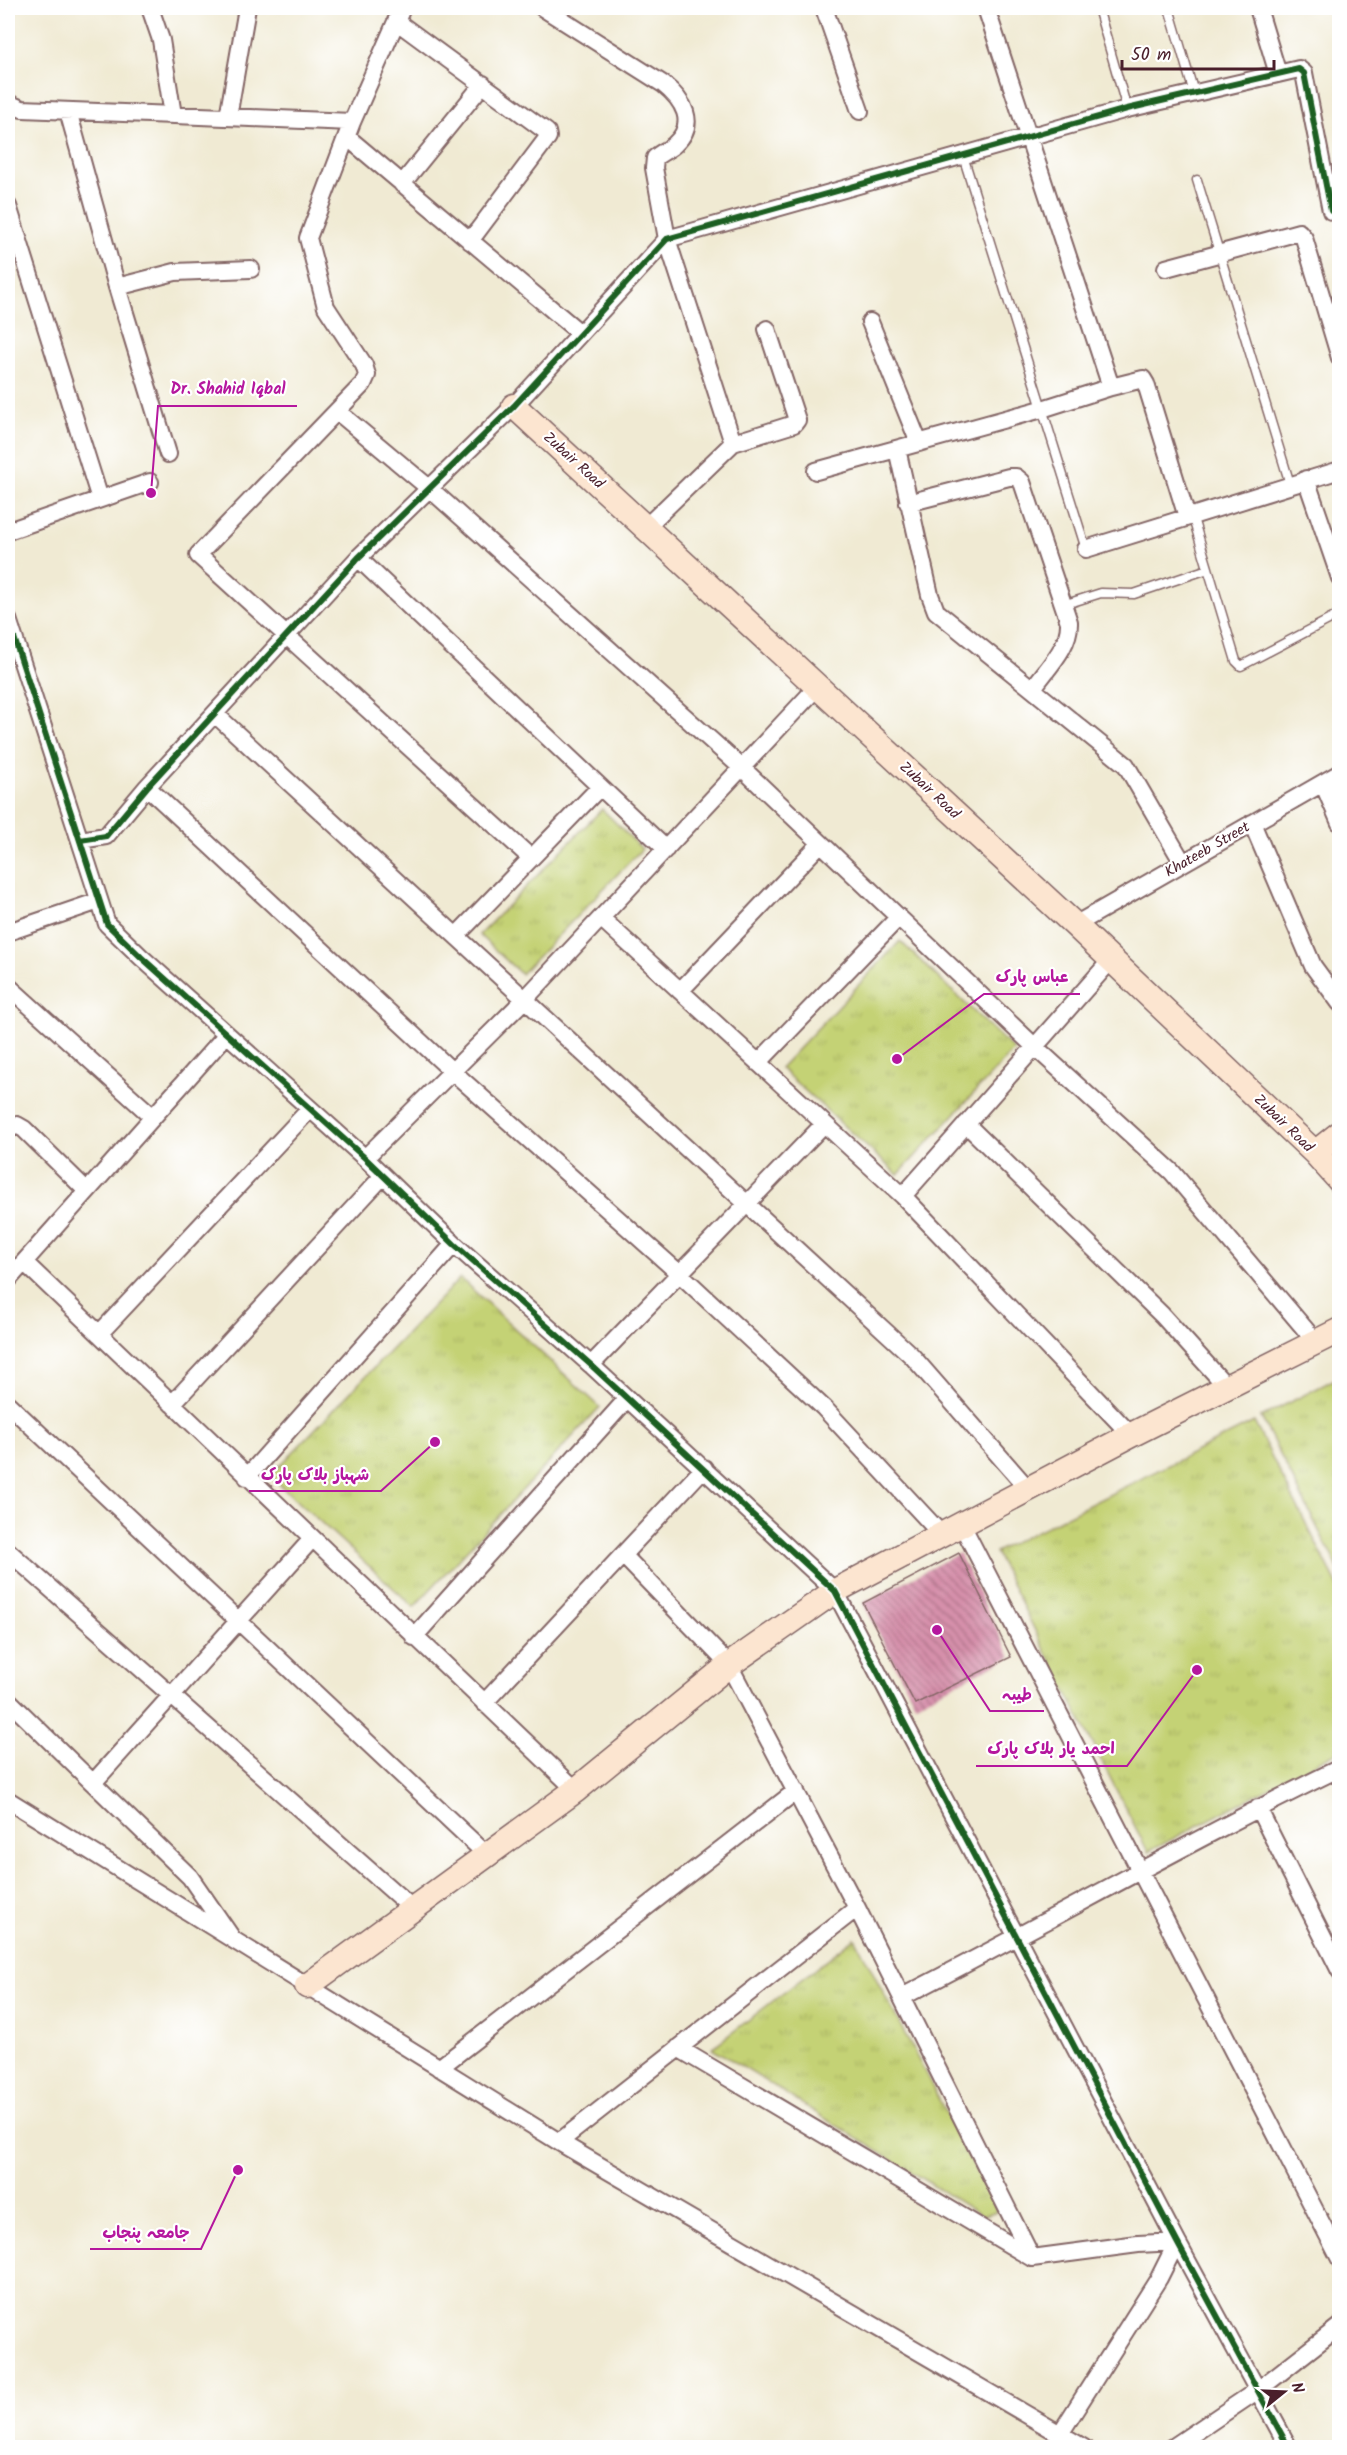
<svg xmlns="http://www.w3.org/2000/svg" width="1347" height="2455" font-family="Kalam,'Playpen Sans Arabic',sans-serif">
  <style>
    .park { fill: url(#park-tufts); stroke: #877850; stroke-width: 1.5 }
    .building { fill: url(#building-back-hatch) }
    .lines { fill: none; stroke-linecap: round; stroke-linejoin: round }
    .lane-casing { stroke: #846666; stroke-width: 11 }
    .street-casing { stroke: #846666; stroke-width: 20 }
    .secondary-casing { stroke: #846666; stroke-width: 27 }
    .lane { stroke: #fff; stroke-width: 8 }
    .street { stroke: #fff; stroke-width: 16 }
    .secondary { stroke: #fce5d0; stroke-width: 24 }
    .cycleway-casing { stroke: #fff; stroke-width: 10 }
    .cycleway { stroke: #1b5e20; stroke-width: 6 }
    .labels { text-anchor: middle; stroke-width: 4.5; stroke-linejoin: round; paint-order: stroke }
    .street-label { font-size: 15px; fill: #4a1f2b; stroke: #fff }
    .leader { fill: none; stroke: #b5179e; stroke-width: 2 }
    .callout-dot { fill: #b5179e; stroke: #fff; stroke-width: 2 }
    .callout-label { font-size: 16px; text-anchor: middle; font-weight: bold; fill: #b5179e; stroke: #fff; stroke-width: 4.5; stroke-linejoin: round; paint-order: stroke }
  </style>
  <defs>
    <pattern id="park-tufts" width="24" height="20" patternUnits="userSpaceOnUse" patternTransform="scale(1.5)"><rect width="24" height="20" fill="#c4d274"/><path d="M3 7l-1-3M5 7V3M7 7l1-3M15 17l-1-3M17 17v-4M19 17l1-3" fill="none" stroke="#aab465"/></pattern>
    <pattern id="building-back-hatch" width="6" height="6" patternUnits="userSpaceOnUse" patternTransform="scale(1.5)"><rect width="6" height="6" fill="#d690ab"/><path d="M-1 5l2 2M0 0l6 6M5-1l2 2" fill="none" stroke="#b0758b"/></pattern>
  </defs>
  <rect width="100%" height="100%" fill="#fff"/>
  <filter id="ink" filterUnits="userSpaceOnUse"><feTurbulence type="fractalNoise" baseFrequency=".0167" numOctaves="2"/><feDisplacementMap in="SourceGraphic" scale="12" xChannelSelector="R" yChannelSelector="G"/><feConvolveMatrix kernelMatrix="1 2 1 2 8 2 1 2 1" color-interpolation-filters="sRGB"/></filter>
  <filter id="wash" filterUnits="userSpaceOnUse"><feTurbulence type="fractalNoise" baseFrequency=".008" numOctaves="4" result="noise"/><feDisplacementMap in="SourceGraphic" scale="24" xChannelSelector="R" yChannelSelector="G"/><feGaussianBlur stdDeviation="1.35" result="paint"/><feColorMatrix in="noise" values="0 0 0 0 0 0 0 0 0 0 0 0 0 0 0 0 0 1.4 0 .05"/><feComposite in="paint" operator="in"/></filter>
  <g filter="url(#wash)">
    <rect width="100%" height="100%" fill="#f0ead3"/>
    <path class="park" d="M602,809L642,849L521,974L479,935Z
      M900,941L1014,1050L898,1175L780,1068Z
      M460,1278L600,1407L414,1607L270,1476Z
      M1339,1377V1570L1261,1417Z
      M1254,1422L1339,1588V1751L1148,1852L995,1552Z
      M855,1938L997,2211L982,2216L712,2048Z"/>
    <g id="blocks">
      <path class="building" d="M959,1553L1011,1657L915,1704L863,1603Z"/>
    </g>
  </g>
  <g filter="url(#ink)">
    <use href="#blocks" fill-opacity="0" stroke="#846666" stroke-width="1.5"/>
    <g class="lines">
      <defs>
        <path id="lane" d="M1098,8L1127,109
          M1169,8L1194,93
          M963,156L1086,549
          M1197,180L1290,484
          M1192,515L1236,661L1241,666L1340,614
          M1063,605L1101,593L1134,594L1208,569"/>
        <path id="street" d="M150,8L161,40L173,115
          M543,8L663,84C683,100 698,123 675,144C669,150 661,152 655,158L654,168L667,239L733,443
          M824,8L860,111
          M986,8L1111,387L1143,379L1146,384L1187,517
          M1258,8L1278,74
          M396,21L547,132L548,137L470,241
          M8,103L22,109L352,122L402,8
          M68,111L117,287L168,454
          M228,117L247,8
          M352,122L308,238L326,307L364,365L367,375L363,384L198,555L531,858
          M347,137L580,333
          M402,184L483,84
          M8,206L100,499
          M1166,268L1299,232L1304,238L1340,358
          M117,287L175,272L251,269
          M870,322L919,443
          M338,412L429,488L742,768L1035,1047L1172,1172L1316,1342
          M897,449L930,595L936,611L1126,765L1183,863
          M816,471L1042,409L1111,387
          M1306,479L1340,578
          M908,503L1009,477H1016L1022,482L1069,622C1070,647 1047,668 1034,687
          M647,526L733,443L794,424L797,420L767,329
          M8,531L150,482
          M1086,549L1340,470
          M358,558L666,849
          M8,619L107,924L141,957L365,1158L454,1244L591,1365L835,1591L1177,2242L1289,2448
          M215,714L912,1356L1029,1490
          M1323,783L1340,823
          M147,787L452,1071L681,1275L824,1408L941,1534
          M1252,823L1313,966L1340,1003
          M80,840L106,836L147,787L358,558L514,406L667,239L1127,109L1299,69L1304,73L1331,211
          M601,918L903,1196L1131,1435
          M1075,925L1340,773
          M8,932L99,901
          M457,935L600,787
          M8,986L153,1117
          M680,991L821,843
          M758,1063L899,917
          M966,1124L1162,1315L1227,1387
          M8,1130L17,1125L24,1129L86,1190
          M365,1158L526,998L818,686
          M903,1196L1112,959
          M24,1262L576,1790
          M8,1280L227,1034
          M99,1334L310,1109
          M591,1365L824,1124
          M8,1404L487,1855
          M172,1404L383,1176
          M247,1477L454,1244
          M962,1525L1340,2259
          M8,1551L413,1909
          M623,1555L729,1665L857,1908L1032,2258
          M414,1637L627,1399
          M8,1700L93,1783L312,1539
          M484,1703L704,1468
          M93,1783L190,1877L232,1938
          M8,1800L559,2142L1084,2448
          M1258,1808L1340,1971
          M902,1997C1049,1922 1191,1840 1340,1768
          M678,2048L1032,2258L1138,2244L1177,2242L1159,2278L1060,2434
          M439,2068L796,1791
          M559,2142L857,1908
          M1172,2448L1258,2390L1340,2326"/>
        <path id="secondary" d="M514,406L1075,925L1315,1153L1340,1181
          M1315,1153L1340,1133
          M307,1986L576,1790L729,1665L835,1591L1131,1435L1340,1330"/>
      </defs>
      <use href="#lane" class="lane-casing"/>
      <use href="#street" class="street-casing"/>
      <use href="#secondary" class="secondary-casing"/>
      <use href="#lane" class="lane"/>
      <use href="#street" class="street"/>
      <use href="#secondary" class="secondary"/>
      <defs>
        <path id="cycleway" d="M8,619L107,924L141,957L365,1158L454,1244L591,1365L835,1591L1177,2242L1289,2448
          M80,840L106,836L147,787L358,558L514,406L667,239L1127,109L1299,69L1304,73L1331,211"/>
      </defs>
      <use href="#cycleway" class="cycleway-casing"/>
      <use href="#cycleway" class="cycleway"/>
    </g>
  </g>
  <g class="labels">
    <g class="street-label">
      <text transform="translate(574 460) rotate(42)" y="5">Zubair Road</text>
      <text transform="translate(930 790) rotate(43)" y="5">Zubair Road</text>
      <text transform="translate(1207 849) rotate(-30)" y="5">Khateeb Street</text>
      <text transform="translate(1284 1123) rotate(44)" y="5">Zubair Road</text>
    </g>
  </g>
  <path class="leader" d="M151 493L158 406H297M897 1059L984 994H1080M435 1442L381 1491H249M937 1630L990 1711H1044M1197 1670L1127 1766H976M238 2170L201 2249H90"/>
  <g class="callout-dot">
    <circle cx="151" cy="493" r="6"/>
    <circle cx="897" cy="1059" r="6"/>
    <circle cx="435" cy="1442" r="6"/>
    <circle cx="937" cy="1630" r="6"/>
    <circle cx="1197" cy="1670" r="6"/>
    <circle cx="238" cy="2170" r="6"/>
  </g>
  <g class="callout-label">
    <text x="228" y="394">Dr. Shahid Iqbal</text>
    <text x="1032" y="982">عباس پارک</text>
    <text x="315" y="1480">شہباز بلاک پارک</text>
    <text x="1017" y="1700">طیبہ</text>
    <text x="1051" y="1754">احمد یار بلاک پارک</text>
    <text x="146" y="2238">جامعہ پنجاب</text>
  </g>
  <rect width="1347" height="2455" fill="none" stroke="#fff" stroke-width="30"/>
  <g transform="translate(1284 2392) rotate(72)" stroke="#ffffff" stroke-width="4.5" paint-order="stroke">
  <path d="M0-4.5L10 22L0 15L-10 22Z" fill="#4a1f2b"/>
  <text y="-9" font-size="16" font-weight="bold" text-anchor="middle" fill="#4a1f2b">N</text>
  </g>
  <path d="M1122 60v9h152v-9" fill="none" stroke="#4a1f2b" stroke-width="3"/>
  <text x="1131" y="60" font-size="18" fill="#4a1f2b" stroke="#ffffff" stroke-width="4.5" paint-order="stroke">50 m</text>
</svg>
